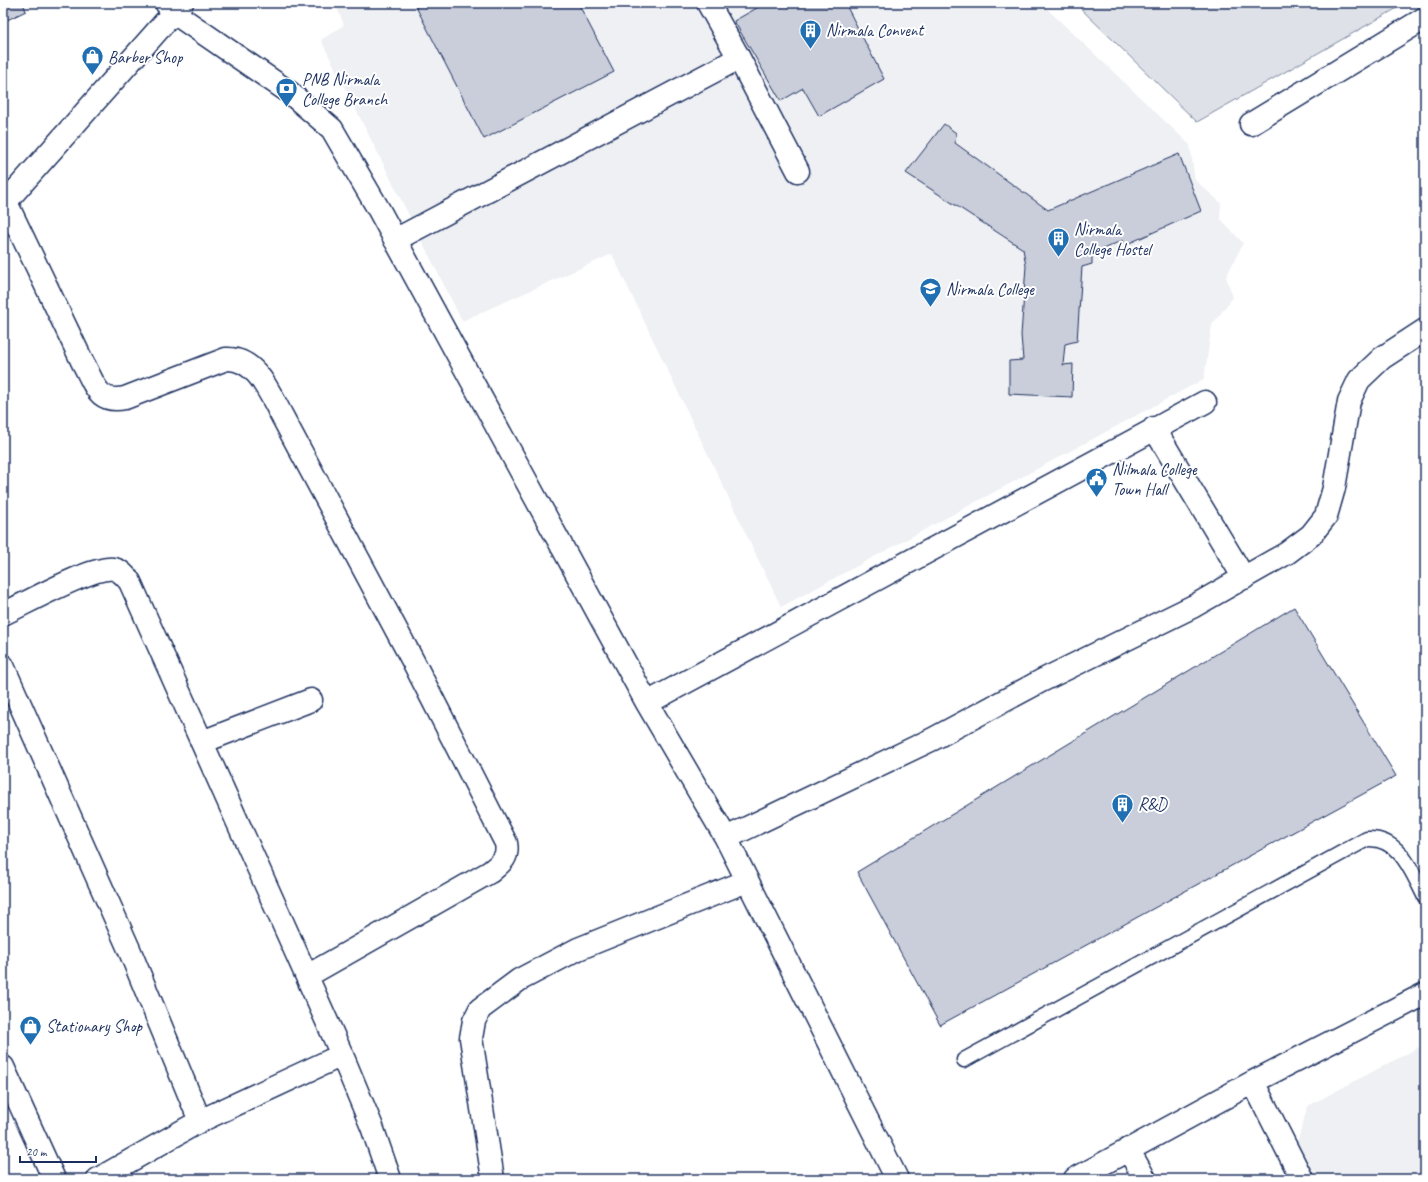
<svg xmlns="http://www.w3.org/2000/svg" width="1428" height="1182" font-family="Caveat,sans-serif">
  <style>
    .built { fill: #eff0f4 }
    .green { fill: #dee1e7; stroke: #7c88a2 }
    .building { fill: #caceda; stroke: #1b2f5e }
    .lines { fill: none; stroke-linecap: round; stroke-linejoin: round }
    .service-casing { stroke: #1b2f5e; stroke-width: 17 }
    .minor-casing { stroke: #1b2f5e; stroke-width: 25 }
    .service { stroke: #fff; stroke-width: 14 }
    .minor { stroke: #fff; stroke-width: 22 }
    .labels { text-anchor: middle; stroke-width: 4; stroke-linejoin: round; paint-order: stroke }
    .poi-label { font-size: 17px; fill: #1b2f5e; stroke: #fff; text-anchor: start }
  </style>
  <rect width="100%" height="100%" fill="#fff"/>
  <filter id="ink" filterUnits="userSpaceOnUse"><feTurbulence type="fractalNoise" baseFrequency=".025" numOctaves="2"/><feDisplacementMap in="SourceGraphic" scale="8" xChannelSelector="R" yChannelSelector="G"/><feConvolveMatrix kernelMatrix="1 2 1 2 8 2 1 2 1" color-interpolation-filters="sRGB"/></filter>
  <g filter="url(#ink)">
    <path class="built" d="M335,3H1041L1190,145L1195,180L1221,203L1220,218L1243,243L1226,277L1233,297L1212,325L1204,379L781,607L612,254L462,321L321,40L344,25Z
      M1425,1044V1179H1314L1296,1146L1308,1106Z"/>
    <path class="green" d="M1075,3H1406L1197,122Z"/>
    <path class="building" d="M3,3H23L26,11L3,22Z
      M414,3H578L614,72L484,139Z
      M761,3H845L884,79L819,116L803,88L781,101L734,21L762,5Z
      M944,124L956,133L955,143L1048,210L1179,154L1201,211L1125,245L1123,240L1092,254V264L1082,267L1077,341L1065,344L1063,365L1073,364L1072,397L1009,394V361L1023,360L1021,335L1026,266L1023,249L906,173Z
      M1294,607L1396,776L940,1025L857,872Z
      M3,1084L12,1106L3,1110Z"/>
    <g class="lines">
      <defs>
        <path id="service" d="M964,1060L1367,839C1400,837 1412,872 1425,897"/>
        <path id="minor" d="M166,3L174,13L289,92L332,129L379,210L647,703L726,838L897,1179
          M708,3L739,58L798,171
          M1251,124L1425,18
          M3,196L83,363C95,384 97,404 125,398L226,359C256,357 270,394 282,416L414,663L506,843C509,858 501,863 490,872L307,976
          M3,205L182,3
          M395,240L739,58
          M1154,428L1244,578
          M3,614C25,604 93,565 114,569C122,571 126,577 130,582L342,1055L372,1127L390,1179
          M3,666L129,949L200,1121
          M647,703L1205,402
          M202,742L311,700
          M726,838L933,739L1041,681L1194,606L1287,553L1311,535L1326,516L1334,488L1349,401L1359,380L1382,358L1425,330
          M3,1067L54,1179
          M1253,1082L1302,1179
          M1128,1149L1145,1179
          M98,1179L200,1121L342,1055
          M493,1179L471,1038L474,1021L480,1009L519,980L578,949L747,881
          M1075,1179L1253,1082L1425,994"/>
      </defs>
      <use href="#service" class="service-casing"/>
      <use href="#minor" class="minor-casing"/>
      <use href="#service" class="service"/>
      <use href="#minor" class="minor"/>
    </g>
  </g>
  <defs>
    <symbol id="building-pin" viewBox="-11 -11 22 30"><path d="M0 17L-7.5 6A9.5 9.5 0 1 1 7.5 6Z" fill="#1f6fb2" stroke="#fff"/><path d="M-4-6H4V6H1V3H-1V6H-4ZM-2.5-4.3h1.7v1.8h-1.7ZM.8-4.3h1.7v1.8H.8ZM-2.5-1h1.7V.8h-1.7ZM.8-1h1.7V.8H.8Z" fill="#fff"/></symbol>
    <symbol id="shop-pin" viewBox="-11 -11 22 30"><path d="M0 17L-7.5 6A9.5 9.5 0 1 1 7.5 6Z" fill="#1f6fb2" stroke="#fff"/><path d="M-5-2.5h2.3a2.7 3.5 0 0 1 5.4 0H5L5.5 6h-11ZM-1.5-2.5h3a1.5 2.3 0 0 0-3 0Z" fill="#fff"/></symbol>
    <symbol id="bank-pin" viewBox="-11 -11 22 30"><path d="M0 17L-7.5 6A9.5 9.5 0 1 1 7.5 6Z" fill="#1f6fb2" stroke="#fff"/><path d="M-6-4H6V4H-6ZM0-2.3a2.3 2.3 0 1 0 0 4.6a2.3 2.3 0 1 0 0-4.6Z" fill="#fff"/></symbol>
    <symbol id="university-pin" viewBox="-11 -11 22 30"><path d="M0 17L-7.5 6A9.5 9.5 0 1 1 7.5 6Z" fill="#1f6fb2" stroke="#fff"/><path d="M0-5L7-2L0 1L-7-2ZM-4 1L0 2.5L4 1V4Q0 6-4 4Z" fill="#fff"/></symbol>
    <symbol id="civic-pin" viewBox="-11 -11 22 30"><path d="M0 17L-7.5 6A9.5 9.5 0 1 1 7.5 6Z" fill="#1f6fb2" stroke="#fff"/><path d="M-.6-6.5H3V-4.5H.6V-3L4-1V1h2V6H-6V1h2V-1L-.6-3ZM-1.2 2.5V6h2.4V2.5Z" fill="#fff"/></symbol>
  </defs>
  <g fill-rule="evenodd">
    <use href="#building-pin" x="798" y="18" width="25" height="34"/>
    <use href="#shop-pin" x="80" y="44" width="25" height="34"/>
    <use href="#bank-pin" x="274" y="76" width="25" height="34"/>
    <use href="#building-pin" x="1046" y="226" width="25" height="34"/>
    <use href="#university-pin" x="918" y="276" width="25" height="34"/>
    <use href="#civic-pin" x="1084" y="466" width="25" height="34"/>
    <use href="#building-pin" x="1110" y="792" width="25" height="34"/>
    <use href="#shop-pin" x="18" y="1014" width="25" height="34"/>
  </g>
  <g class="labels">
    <g class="poi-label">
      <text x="826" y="36">Nirmala Convent</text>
      <text x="108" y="63">Barber Shop</text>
      <text x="302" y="85">PNB Nirmala<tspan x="302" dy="20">College Branch</tspan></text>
      <text x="1074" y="235">Nirmala<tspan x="1074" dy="20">College Hostel</tspan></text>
      <text x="946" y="295">Nirmala College</text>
      <text x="1112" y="475">Nilmala College<tspan x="1112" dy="20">Town Hall</tspan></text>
      <text x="1138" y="810">R&amp;D</text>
      <text x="46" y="1032">Stationary Shop</text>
    </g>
  </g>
  <rect width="1428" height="1182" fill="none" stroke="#fff" stroke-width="16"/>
  <rect x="8" y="8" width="1412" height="1166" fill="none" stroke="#1b2f5e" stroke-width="1.5" filter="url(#ink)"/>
  <path d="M20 1156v6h76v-6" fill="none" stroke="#1b2f5e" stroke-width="2"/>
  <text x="26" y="1156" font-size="12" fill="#1b2f5e" stroke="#ffffff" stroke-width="3" paint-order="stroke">20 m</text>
</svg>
